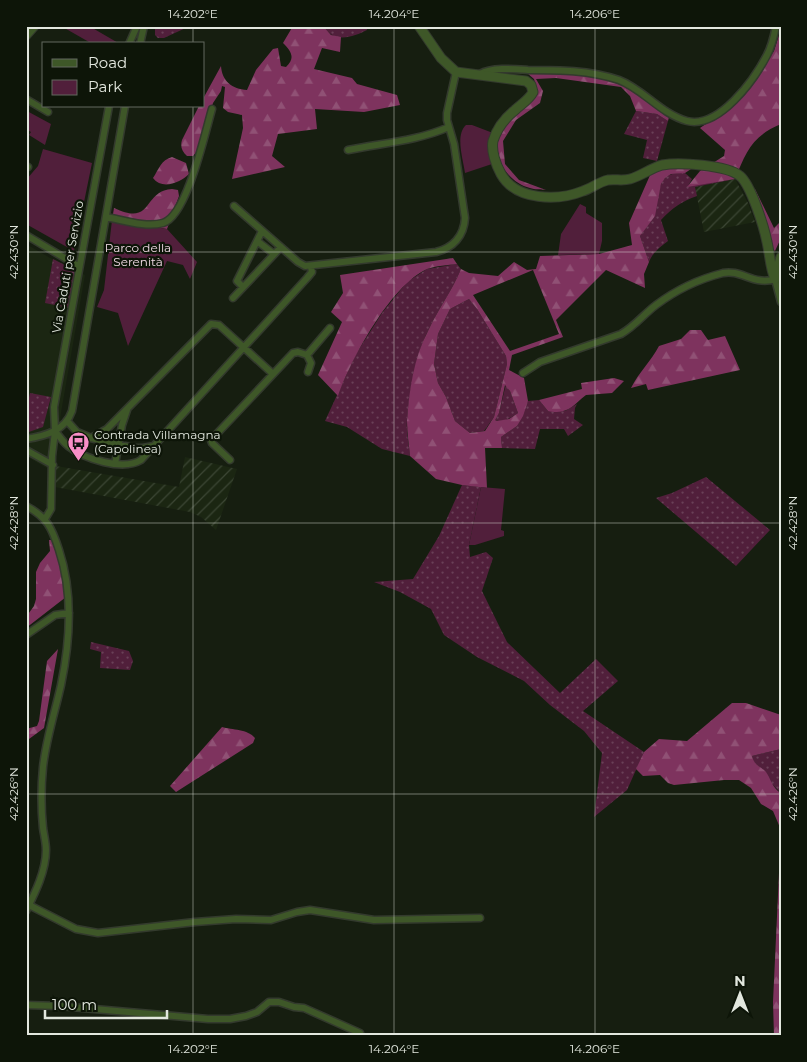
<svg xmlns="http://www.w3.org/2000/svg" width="807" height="1062" font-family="Montserrat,sans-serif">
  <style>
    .built { fill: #1b2612 }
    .industrial { fill: url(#industrial-furrows) }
    .grass { fill: url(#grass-dots) }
    .forest { fill: url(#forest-firs); fill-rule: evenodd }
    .green { fill: #511f3b }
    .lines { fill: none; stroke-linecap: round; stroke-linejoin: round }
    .minor-casing { stroke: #333a2d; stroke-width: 9 }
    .tertiary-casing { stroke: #333a2d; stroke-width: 11 }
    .minor { stroke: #3e5728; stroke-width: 6 }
    .tertiary { stroke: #3e5728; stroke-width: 9 }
    .ticks { fill: none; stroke: #e2e7de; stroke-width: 1; stroke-opacity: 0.45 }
    .labels { text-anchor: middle; stroke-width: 4.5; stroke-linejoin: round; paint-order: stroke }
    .park-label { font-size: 12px; fill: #f1dae5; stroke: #0d1508 }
    .street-label { font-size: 12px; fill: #e2e7de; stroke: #0d1508 }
    .poi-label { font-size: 12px; fill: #e2e7de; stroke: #0d1508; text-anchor: start }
    .neatline { fill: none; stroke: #e2e7de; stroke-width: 2 }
    .ticks-label { font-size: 12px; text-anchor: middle; fill: #e2e7de }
  </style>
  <defs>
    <pattern id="industrial-furrows" width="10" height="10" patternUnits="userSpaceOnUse" patternTransform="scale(1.25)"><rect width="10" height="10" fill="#1b2612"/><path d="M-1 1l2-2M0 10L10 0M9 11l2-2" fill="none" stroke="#3c4634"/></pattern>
    <pattern id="grass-dots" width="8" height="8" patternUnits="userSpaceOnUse" patternTransform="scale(1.25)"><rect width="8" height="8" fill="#511f3b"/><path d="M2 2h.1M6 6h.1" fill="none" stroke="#6a4057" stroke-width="1.8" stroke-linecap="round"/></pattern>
    <pattern id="forest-firs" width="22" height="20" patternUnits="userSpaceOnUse" patternTransform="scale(1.25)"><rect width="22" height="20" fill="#7e335e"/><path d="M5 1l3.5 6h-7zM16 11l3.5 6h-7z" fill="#905175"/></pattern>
  </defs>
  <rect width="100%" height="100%" fill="#161e10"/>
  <path class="built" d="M26,244L52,259L85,275L61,413L55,473L26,456Z"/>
  <path class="industrial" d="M735,179L748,203L755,222L704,232L695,187Z
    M185,457L237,469L216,530L201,517L190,512L55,487L56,466L179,487Z"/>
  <path class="grass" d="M155,26H190L164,38H158L155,35Z
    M323,26H366L367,30C357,35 343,41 332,35C329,33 326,29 323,26Z
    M636,111L657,114L668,121L657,161L643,158L647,140L624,134Z
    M685,173L692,179L688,186L735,179L695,187L697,196C682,201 672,208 661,220L668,241C659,248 653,252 649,262L640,236C648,224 654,210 658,196C660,189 660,182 666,177C671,173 679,173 685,173Z
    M53,259L75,270L69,308L45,303Z
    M457,264L461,269C452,291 438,309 428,331C416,353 409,395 407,421C406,432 409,445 410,456L382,449L347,427L325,421L356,354L382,313L407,282L427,269Z
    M469,299L477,309L506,356L507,364L494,417L484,431L470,433L455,421L446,397L438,383L434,364L438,334L450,309Z
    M506,384L510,391L518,413C510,418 504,423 494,420L499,413Z
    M30,393L51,397L43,427L26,433V411Z
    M539,400L548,411H565L577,404L575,408L574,419L583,425L568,436L564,429H540L535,449L502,448L501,437L517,426L528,401Z
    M706,477L770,530L736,566L656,498L672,493Z
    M462,485L481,487L469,545L470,557L486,552L493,558L482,591L507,642L560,693L596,659L618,681L583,711L644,752L627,790L594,817L602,753L584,731L550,705L524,681L477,657L444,635L431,609L400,592L374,582L413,579L439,536Z
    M91,642L129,651L133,661L130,670L100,668L101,652L90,649Z
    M781,749V793L770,782L766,773L753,761L752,756Z"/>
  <path class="forest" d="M293,26H323L331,35L341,37L340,52L322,48L314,69L352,78L357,84L397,95L400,105L364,112L315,109L317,129L278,134L272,156L285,167L232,179L243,128L242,115L228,112L223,108L225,87L222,86L221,91L213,103L198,150L193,156H187C182,151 180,147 182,140L199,106H204V97L221,66C222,81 232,89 247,90L256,70L273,49L278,48L281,66L286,67C296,58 291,51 283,43Z
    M781,29V124C752,136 746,152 735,179L687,187L700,171L724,156L725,150L700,128L734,105L774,51Z
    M527,73H581L608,79L624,84L669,117L668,121L657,114L636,111L630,96L621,87L556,78L536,79L543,91L540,103L516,120L503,141L505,164L519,180L546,190C541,189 535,190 530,188C509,183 492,158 498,137C503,120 524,100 536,86L534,79Z
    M172,157L186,163L189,174C180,183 162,190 153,178C159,169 161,160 172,157Z
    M694,167L685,173L671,174L665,178L661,184L655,216L640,236L649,262L644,274L645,288L606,270L556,320L563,337L512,355L509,370L524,378L528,401L523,416L517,426L501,437L502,448H485L487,488L462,485L436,479L410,456C409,445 407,433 407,421C409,391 414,357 428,331C438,309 452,291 461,269L469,273L498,276L514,262L527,270L536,269L540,256L599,254L632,245L629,223L651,173L660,168ZM533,270L559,334L510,351L473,295ZM469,299L477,309L506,356L507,364L494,417L485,431L470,433L455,421L446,397L438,383L434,364L438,334L450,309ZM505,385L510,391L518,413L509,419L497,421L495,420L499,413Z
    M172,189L178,190L179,196L167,229L112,220L114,208C154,227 142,191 172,189Z
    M755,189L774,228L781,221V238L775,251L771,248L752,190Z
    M453,258L457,264C448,265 436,266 427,269C391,285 351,359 338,396L318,375L342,322L331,312L343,293L340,275Z
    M690,330H701L708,340L725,336L740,370L648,390L646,384L631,388C639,372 651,361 659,346L681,339Z
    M614,378L624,381L612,393L586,395C572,406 568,415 548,411L539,400L582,389L581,383Z
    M49,540H54L65,581L66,597L26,628V617L34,606L36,599V572L40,563L50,551Z
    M58,649L44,728L29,739L26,738V729L37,726L39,721L47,661Z
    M732,703H746L781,715V749L752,756C754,765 760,766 766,772C771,779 772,788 781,793V1036H774L773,1002L781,830L773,811L761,804L751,788L739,780H724L674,785L668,783L660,775L643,776L636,769L644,752L659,739L687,741Z
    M222,727C232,730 248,729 255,738L253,743L176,792L170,786Z"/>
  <path class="green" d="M61,26H89L120,44H88L89,42Z
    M27,111L51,124L45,145L29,135L31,132L26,129Z
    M466,125H472L493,133C489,145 488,152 492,164L465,173C463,159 455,135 466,125Z
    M43,149L92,163L74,251L26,224V180L38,166Z
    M580,204L586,207V213L602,223V241L599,254L558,255L561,234Z
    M112,220L167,229L197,262L190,279L183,265L167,261L128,346L118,313L97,307L104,290Z
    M481,487L505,489L501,530L504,531V536L475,545H469Z"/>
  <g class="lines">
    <defs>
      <path id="minor" d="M129,44L137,26
        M140,44L144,26
        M480,74C492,67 514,69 528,70C559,70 589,70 619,80C643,89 661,114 687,121C719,129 754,80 767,55C772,46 774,36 776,26
        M26,99L48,112
        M348,150C382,143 417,141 449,127
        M26,166L28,167
        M234,206L298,262L305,266L436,252C453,248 464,236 465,218L454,144L447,120V113L456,72
        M106,217C123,220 146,228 163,223C187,216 205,133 212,109
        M26,235L78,266
        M257,241L274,254
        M243,287L237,281L262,231
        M233,298L281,247
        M307,355L330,328
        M523,373L540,362L621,334C635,326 644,314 656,305C676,290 699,279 723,273C741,269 754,286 775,279L781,302
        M68,422L77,432L91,438L133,448H143L154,446
        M55,431C59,436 63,442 68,446C84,459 123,471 141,460L307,278L312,272L311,267
        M91,438L107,429L211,324L219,325L273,374
        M26,439C45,436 65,431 72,411L125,106
        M26,450L53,465
        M230,460L212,443L211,440L293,353L298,352L307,355L311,363L308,372
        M115,464L122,425L127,410
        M26,506C47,517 52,528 59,550C73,592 70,642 61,685C55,712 46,739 43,767C41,787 41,808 43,828C44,835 46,843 46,850C46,871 35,893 26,911
        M45,519L51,509L52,456L55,431L54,407L109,106
        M26,635L55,615L69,613
        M29,905L76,929L98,933L195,922L236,919L271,920L297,912L310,910L374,920L480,918
        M26,1005L60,1006L208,1019H230L246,1016L257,1012L269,1002H279L294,1007L304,1008L360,1033"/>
      <path id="tertiary" d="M419,26L441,58L456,72L526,81L531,85L533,92C529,100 521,104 515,110C505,118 497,128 493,141C491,151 496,165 501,174C516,201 558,201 583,191C592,188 599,182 608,180C615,179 623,181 630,179C641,176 651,168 662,165C679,162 727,165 740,176C751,185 764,227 767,242C770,255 770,267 775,279
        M26,35L34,26
        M775,279L781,257"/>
    </defs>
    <use href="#minor" class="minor-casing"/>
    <use href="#tertiary" class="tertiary-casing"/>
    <use href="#minor" class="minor"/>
    <use href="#tertiary" class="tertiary"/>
  </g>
  <path class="ticks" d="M193,26V44M394,26V1036M595,26V1036M193,106V1036M26,252H781M26,523H781M26,794H781"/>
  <defs>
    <symbol id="bus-pin" viewBox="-11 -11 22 30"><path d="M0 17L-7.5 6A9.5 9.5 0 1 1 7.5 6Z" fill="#f98fc8" stroke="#0d1508"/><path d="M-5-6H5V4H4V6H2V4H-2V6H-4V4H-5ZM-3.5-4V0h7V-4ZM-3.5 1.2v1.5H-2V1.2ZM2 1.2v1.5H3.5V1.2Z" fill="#111"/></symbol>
  </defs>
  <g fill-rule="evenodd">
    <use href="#bus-pin" x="66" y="430" width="25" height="34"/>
  </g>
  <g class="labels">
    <g class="park-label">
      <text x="138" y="252">Parco della<tspan x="138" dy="14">Serenità</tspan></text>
    </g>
    <g class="street-label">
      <text transform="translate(68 267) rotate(-80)" y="4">Via Caduti per Servizio</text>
    </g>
    <g class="poi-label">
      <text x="94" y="439">Contrada Villamagna<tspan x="94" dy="14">(Capolinea)</tspan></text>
    </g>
  </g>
  <rect width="807" height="1062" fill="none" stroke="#0d1508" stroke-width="55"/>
  <rect x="42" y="42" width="162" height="65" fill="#0d1508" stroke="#62695e"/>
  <rect x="52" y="59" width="25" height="8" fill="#3e5728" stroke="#62695e"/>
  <text x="88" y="68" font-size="15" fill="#e2e7de">Road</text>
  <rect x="52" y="80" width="25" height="15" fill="#511f3b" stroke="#62695e"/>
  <text x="88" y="92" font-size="15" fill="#e2e7de">Park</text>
  <g transform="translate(740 994)" stroke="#0d1508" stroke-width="4" paint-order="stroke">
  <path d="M0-4L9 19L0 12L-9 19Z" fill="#e2e7de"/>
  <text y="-8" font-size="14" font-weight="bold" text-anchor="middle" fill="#e2e7de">N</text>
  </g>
  <path d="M45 1010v8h122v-8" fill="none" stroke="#e2e7de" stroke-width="2.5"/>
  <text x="52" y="1010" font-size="15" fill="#e2e7de" stroke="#0d1508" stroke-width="4" paint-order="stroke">100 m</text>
  <rect x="28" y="28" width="752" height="1006" class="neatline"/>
  <g class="ticks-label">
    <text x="193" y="18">14.202°E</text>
    <text x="394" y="18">14.204°E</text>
    <text x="595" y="18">14.206°E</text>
    <text transform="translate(14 252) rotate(-90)" y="4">42.430°N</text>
    <text transform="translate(793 252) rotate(-90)" y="4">42.430°N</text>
    <text transform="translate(14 523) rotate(-90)" y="4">42.428°N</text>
    <text transform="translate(793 523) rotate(-90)" y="4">42.428°N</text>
    <text transform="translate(14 794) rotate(-90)" y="4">42.426°N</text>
    <text transform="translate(793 794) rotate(-90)" y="4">42.426°N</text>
    <text x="193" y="1053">14.202°E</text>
    <text x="394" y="1053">14.204°E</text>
    <text x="595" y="1053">14.206°E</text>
  </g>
</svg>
